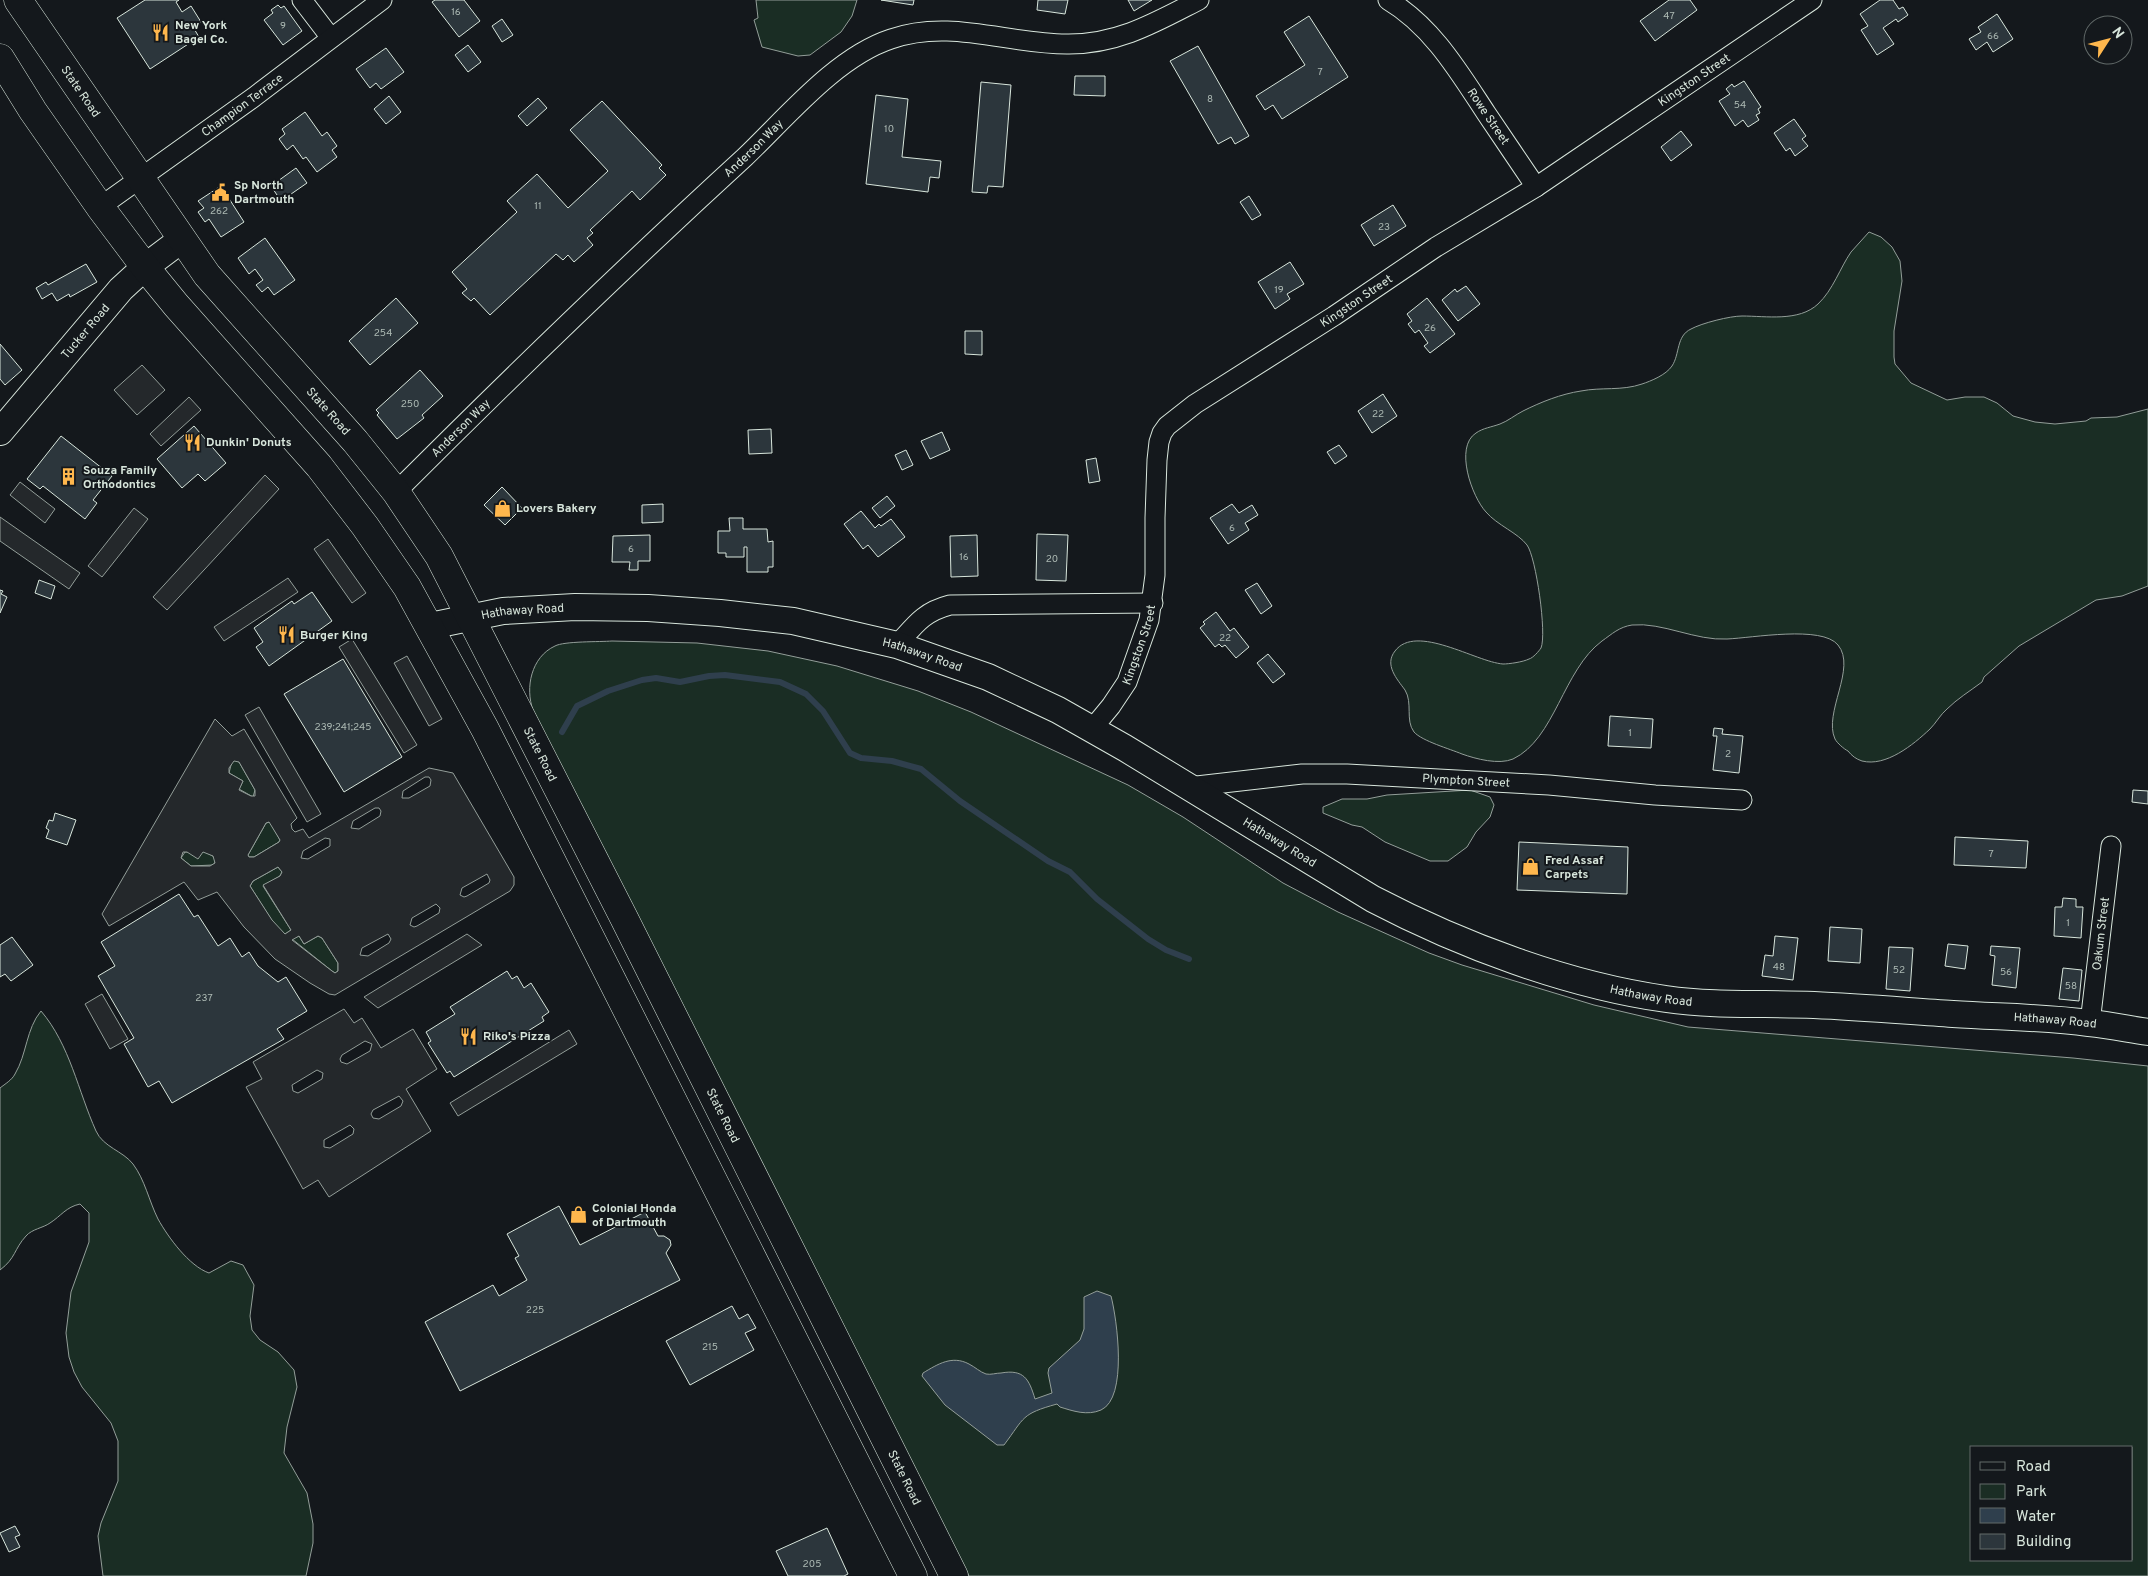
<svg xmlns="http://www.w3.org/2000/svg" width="2148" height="1576" font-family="Overpass,sans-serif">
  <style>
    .green { fill: #1a2d24; stroke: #939e99; fill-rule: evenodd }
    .parking { fill: #24282b; stroke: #939e99; fill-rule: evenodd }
    .water { fill: #2f3f4d; stroke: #939e99 }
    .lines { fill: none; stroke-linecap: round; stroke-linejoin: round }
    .stream { stroke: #2f3f4d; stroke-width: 6 }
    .building { fill: #2c363c; stroke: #d8e6dc }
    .minor-casing { stroke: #d8e6dc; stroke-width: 21 }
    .secondary-casing { stroke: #d8e6dc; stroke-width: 28 }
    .primary-casing { stroke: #d8e6dc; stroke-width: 29 }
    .minor { stroke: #14181c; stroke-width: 19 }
    .secondary { stroke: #14181c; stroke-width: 26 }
    .primary { stroke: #14181c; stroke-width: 28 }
    .labels { text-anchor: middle; stroke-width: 4; stroke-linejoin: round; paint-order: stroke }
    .number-label { font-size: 10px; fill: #adbab4 }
    .poi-label { font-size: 12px; font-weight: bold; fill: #d8e6dc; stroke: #14181c; text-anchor: start }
    .street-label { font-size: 12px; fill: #d8e6dc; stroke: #14181c }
  </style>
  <rect width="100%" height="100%" fill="#14181c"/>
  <path class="green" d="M756,0H857L852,16L841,32L810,55L798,56L762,47L754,20L758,18Z
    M1869,232L1881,237L1892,247L1900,261L1902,281L1894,331V357L1895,364L1911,383L1947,400L1965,397H1984L1997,403L2013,416L2035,422L2055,424L2086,421L2091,418L2117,417L2148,409V586L2122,596L2096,600L2019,646L1984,677L1982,682C1970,691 1957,699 1947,709C1940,715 1936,723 1930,729C1913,745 1886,767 1862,761C1856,759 1852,756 1848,751C1844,749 1837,743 1835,739C1823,713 1857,668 1838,645C1822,625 1752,638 1727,639C1696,641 1662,622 1632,625C1619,627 1612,634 1602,641C1563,670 1555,739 1513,759C1499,765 1476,759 1462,754C1450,749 1422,741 1414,732C1405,720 1413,703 1405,690C1397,679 1384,665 1395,651C1416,623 1476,662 1503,664C1509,664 1523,662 1529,659C1533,658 1539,651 1541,648C1547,634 1536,557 1527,545C1518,533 1497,525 1486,512C1472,497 1454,447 1476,433C1483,428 1492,427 1500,424C1508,421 1515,415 1523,411C1541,402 1561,394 1581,391C1601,387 1622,391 1642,384C1651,381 1666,375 1672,366C1680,354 1676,336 1691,329C1702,323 1730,316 1742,316C1766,316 1799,322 1818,304C1833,290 1840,268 1851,252C1857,245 1863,239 1869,232Z
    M612,641L697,643L768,651L837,666L918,691L971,712L1128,785L1183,817L1283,883L1338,912L1429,953L1462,965L1594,1005L1688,1027L2073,1058L2148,1066V1576H969L533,710C525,688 531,657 555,646C564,641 600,642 612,641ZM1972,1447H2132V1560H1972Z
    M236,760L239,762L255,790L253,797L239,789L243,781L229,773L232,761Z
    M1470,790L1490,797L1494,805L1490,817L1476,832L1467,847L1448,861H1430L1385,842L1362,827L1352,825L1323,813V807L1342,799H1367L1387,795Z
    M270,822L280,840L279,842L254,857H248V855L266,823Z
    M203,851L213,856L216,861L213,865L191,866L181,858L185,852Z
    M278,867L282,872L280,876L263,886L291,930L285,934L276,927L250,886L253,881Z
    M299,936L304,944L318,936L322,938L338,963V971L335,973L332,971L292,939Z
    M41,1011C70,1045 78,1091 96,1131C103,1147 123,1151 133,1164C145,1180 149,1201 158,1219C168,1237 189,1266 209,1273L231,1261L243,1265L254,1285L250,1316L252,1330L260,1340L278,1352L294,1370L297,1387L287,1427L284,1453L307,1493L313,1524V1543L306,1576H103L98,1536L101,1523L118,1481V1441L111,1423L82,1387L74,1372L69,1357L66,1333L71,1292L89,1242V1213L80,1204C66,1207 61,1216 50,1223C43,1228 32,1229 26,1236C14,1249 16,1258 0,1270V1088C5,1084 12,1080 15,1074C27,1054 26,1029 41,1011Z"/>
  <path class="parking" d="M142,365L165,390L137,415L114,390Z
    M189,397L201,410L161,446L150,434Z
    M265,475L279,489L167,610L153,597Z
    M20,482L55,509L45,523L10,495Z
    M134,508L148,519L102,577L88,566Z
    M0,517L80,573L69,589L0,541Z
    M328,539L366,593L352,603L314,549Z
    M288,578L298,592L224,641L214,627Z
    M352,639L417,745L404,753L339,647Z
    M407,656L442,719L429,726L394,663Z
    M259,707L321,814L307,822L245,715Z
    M215,719L232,736L244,729L297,818L291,824L292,829L295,832L303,829L309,838L429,768L453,773L507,865L514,877V885L510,891L335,995L329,994L310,983L275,959L244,927L217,892L198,900L184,882L109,926L102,914ZM234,761L239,762L255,790V796H251L239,790L243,781L229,773V768ZM425,777H429L431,780L430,786L409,798H402L403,791ZM375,808H379L381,811L380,816L359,829L351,828L353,821ZM269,822L280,840L279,842L254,857H249L248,855L266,823ZM325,838L330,839V846L308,859L301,858L303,851ZM183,852H187L198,859L203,852L213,856L215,863L210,866H191L181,858ZM278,867L282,872L280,876L263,885L291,930L285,934L272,920L250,886L253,881ZM487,874L490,880L489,883L467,896L464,897L460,895L462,888ZM436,904L440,908L439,913L417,926L414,927L410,925L412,918ZM388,934L391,939L389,943L368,956L360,955L362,948ZM299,936L304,944L318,936L322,938L338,963V971L335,973L332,971L292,940Z
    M467,934L482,945L378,1008L364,997Z
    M102,994L128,1039L110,1049L85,1004Z
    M344,1009L354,1023L362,1018L381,1048L413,1029L437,1069L406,1089L431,1131L329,1197L318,1180L303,1189L246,1087L262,1079L253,1062ZM365,1041L372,1044L370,1051L347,1064L341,1062L340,1059L342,1055ZM317,1070L323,1073L322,1079L298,1093L293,1091L292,1085ZM399,1096L403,1101L401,1106L379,1119L373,1118L371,1114L373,1110ZM350,1125L354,1129L353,1134L330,1148L324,1147V1140Z
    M569,1030L577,1044L458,1116L450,1103Z"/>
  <path class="water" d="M1097,1291L1111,1296C1117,1319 1128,1398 1101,1410C1087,1416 1073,1411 1060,1407L1057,1404C1021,1414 1025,1417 1004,1445H997L945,1405L922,1376L923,1373C938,1364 952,1355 969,1364C975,1367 980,1372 986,1374C991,1375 996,1373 1001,1373C1024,1369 1029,1379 1035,1399L1052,1393L1048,1373L1049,1368L1080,1340L1084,1329V1297Z"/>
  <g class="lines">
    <path class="stream" d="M562,732L577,706L608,691L642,680L656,678L680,682L709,676L725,675L780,682L806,694L823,711L850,753L861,758L892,761L921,769L960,801L1048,861L1070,872L1097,899L1148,939L1166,950L1189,959"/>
  </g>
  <path class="building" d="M145,0H179L176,2L182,12L191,6L201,22L193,27L199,37L150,69L117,18Z
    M435,0H464L480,21L459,37L432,2Z
    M881,0H914L913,5Z
    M1038,0H1068L1065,14L1037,10Z
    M1128,0H1152L1134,11Z
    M1669,0H1690L1697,10L1655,41L1640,21Z
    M1880,0H1893L1899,9L1903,7L1908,15L1898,22L1896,19L1883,28L1894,44L1877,55L1861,30L1868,26L1860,14Z
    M278,5L281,8L284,6L302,31L283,45L264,20L273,13L271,10Z
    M1997,14L2013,39L1993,52L1987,42L1976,50L1969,39L1981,32L1978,27Z
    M1309,16L1348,77L1282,119L1273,105L1265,110L1256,96L1305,65L1284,32Z
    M502,19L513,35L502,42L492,26Z
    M468,45L481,62L468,72L455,55Z
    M1198,46L1249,136L1235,144L1231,137L1218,144L1170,61Z
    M386,48L404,72L381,89L376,83L370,88L356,69Z
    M1075,76H1105V96L1074,95Z
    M1744,81L1761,107L1758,109L1760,113L1756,115L1759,120L1748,127L1743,120L1735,126L1719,101L1730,94L1726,89L1732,84L1734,87Z
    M981,82L1011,85L1003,187L988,186L987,193L972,192Z
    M876,95L908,99L902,157L941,161L939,178L930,177L928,192L866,184Z
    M389,96L401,112L386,124L374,109Z
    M538,98L547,108L527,126L518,116Z
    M602,101L662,165L659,168L666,175L640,200L632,191L590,230L593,233L587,238L593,245L574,262L568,255L563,260L556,254L490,315L474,298L471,301L462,293L467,289L452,272L517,212L507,201L537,174L568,208L608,171L570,130Z
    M305,112L322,136L327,132L337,146L332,150L337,157L317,172L306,157L303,159L293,145L287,150L279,139L285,134L282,129Z
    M1794,119L1806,136L1802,139L1808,146L1795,156L1790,148L1786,151L1774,133Z
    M1681,131L1692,145L1671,161L1661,147Z
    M296,168L307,183L281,201L271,186Z
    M221,186L244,222L221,237L209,219L205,222L198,212L204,208L198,201Z
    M1249,196L1261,215L1252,220L1240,202Z
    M1393,205L1406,226L1374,246L1361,225Z
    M265,238L295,280L274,295L268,287L262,292L256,285L263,280L255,269L249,274L238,258Z
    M1290,262L1304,284L1287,294L1290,299L1275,309L1258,282Z
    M86,264L97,282L70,297L69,294L57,301L52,293L42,299L36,288L46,282L48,285Z
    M1466,286L1480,304L1458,321L1442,300L1455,289L1457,292Z
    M396,298L418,323L370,365L349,341Z
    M1427,298L1455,334L1430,353L1424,346L1428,343L1419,330L1415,333L1408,324L1412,321L1407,314Z
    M965,331H982V355L965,354Z
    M0,344L22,370L5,385L0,379Z
    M420,370L443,396L422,415L424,418L397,439L377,415L379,413L376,410Z
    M1383,394L1397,416L1372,433L1358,411Z
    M194,426L226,463L205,481L198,474L182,488L157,459Z
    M771,429L772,453L749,454L748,430Z
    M942,432L950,450L930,459L921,441Z
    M61,436L112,476L93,500L97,503L85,519L43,486L40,489L27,479Z
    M1339,445L1347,456L1335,464L1327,452Z
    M906,450L913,465L902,470L895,455Z
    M1096,458L1100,481L1089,483L1086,460Z
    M502,487L522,508L505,525L484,505Z
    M887,496L895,506L880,518L872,508Z
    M663,504V522L642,523V505Z
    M1232,504L1239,513L1252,505L1258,515L1245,523L1249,530L1228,544L1210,518Z
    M861,511L875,528L879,524L881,526L891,519L905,537L878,557L868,545L863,549L844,524Z
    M729,518H743V529H767L768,542L773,541V567H768V572H747V547H744V557H726V553H718V531H730Z
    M1037,534L1068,535L1066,581L1036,580Z
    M650,535V561H638V570H629L630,562H612L613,536Z
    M977,535L978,576L951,577L950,536Z
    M39,580L55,586L51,599L35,593Z
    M1257,583L1272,606L1261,614L1245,590Z
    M0,590L3,591L1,594L7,597L0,613Z
    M312,592L332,621L269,666L256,647L263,642L254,628L292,601L294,604Z
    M1216,612L1230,631L1234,628L1249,647L1236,658L1225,645L1222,647L1219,644L1215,647L1200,628L1205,624L1203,622Z
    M1268,654L1285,674L1273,683L1257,663Z
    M343,659L402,757L344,792L284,694Z
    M1610,716L1653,719L1651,748L1608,746Z
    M1714,728L1723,729L1722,734L1743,736L1739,773L1713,770L1717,736H1713Z
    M2133,790L2148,791V804L2132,802Z
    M55,813L76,820L67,845L46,838L49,830L46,828L49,820L53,821Z
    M1955,837L2028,841L2026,868L1954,865Z
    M1519,842L1628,847L1627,894L1517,890Z
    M179,894L194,917L198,915L218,946L230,938L242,957L249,952L258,966L278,982L286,977L307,1011L277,1029L284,1039L172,1103L159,1081L148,1087L124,1044L134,1038L98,976L115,966L101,942Z
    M2063,898L2076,899V907H2083L2081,938L2054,936L2055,907H2062Z
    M1830,927L1862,929L1860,963L1828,961Z
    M1775,936L1798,938L1793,980L1762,976L1765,955L1773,956Z
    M12,937L33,965L11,981L5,974L0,977V945Z
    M1948,944L1968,946L1965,969L1945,966Z
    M1991,946L2020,948L2016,988L1992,985L1995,956L1990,955Z
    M1889,947L1913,948L1910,991L1886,989Z
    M2063,968L2082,970L2079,1001L2059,999Z
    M507,971L512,979L517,976L524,988L531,983L549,1012L542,1017L544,1021L454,1077L450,1071L447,1073L428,1043L431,1041L426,1032L455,1014L450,1007Z
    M559,1206L580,1245L645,1212L658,1236H664L670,1240L671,1245L666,1253L680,1280L460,1391L425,1322L493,1285L499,1296L527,1280L515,1258L519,1256L507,1234Z
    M732,1306L739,1319L748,1314L756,1328L745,1333L754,1350L690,1385L666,1341Z
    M15,1526L20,1535L15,1537L20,1547L9,1552L0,1533Z
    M827,1528L848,1574L844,1576H788L776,1551Z"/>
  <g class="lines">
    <defs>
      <g id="minor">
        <path d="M302,0L331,38"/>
        <path id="s1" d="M1388,0C1432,26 1459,72 1486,113C1503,138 1519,162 1536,187"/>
        <path id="s2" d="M100,207L254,97L382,0"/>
        <path id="s3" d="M396,492C510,378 626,266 745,157C787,117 836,57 891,39C951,18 1009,45 1069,44C1119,44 1156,22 1199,0"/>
        <path d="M897,645C915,625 923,612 950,605L1153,603"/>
        <path id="s4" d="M1092,729L1111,706L1127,682L1149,620L1155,575V518L1157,460L1159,442L1162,433L1167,426L1195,404L1334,316L1436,247L1536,187L1812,0"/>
        <path id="s5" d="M1188,787L1302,774H1347L1549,785L1655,795L1742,800"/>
        <path id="s6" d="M2090,1023L2111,846"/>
      </g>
      <g id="secondary">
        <path id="s7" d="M0,432L121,289L145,267L181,240"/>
        <path id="s8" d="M430,626L503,611L575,607L648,608L720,613L793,621L897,645L988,677L1058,710L1125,748L1373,899C1461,945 1567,985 1666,999C1715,1006 1765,1003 1814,1005C1860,1007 1907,1011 1953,1014C1999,1017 2044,1017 2089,1023C2109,1025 2128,1029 2148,1032"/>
      </g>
      <g id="primary">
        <path id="s9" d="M18,0L207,275L355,441L396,492L439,556L624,918L954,1576"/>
        <path d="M0,58L33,111L100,207L145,267L176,305L319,466L365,526L407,587L485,729L913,1576"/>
      </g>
    </defs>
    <use href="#minor" class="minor-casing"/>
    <use href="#secondary" class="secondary-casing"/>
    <use href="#primary" class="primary-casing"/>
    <use href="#minor" class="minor"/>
    <use href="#secondary" class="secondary"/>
    <use href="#primary" class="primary"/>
  </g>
  <defs>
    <symbol id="restaurant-bare" viewBox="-9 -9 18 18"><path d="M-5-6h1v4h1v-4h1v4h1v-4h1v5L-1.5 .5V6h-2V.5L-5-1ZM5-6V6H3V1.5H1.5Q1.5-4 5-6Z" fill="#ffb74d" stroke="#14181c" stroke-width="2.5" paint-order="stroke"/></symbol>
    <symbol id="civic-bare" viewBox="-9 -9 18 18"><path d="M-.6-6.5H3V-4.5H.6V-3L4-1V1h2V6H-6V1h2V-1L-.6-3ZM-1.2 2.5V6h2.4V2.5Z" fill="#ffb74d" stroke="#14181c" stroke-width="2.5" paint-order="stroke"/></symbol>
    <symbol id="building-bare" viewBox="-9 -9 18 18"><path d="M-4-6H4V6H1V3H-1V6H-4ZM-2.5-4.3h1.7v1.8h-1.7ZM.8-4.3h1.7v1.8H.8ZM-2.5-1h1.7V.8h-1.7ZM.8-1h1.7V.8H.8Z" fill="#ffb74d" stroke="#14181c" stroke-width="2.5" paint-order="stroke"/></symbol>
    <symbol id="shop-bare" viewBox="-9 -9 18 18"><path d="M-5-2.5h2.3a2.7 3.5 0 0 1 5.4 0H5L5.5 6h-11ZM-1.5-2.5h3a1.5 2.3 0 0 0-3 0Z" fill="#ffb74d" stroke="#14181c" stroke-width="2.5" paint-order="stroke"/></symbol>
  </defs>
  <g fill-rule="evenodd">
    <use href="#restaurant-bare" x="148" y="20" width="25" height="25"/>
    <use href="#civic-bare" x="208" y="180" width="25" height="25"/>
    <use href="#restaurant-bare" x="180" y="430" width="25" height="25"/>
    <use href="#building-bare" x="56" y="464" width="25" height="25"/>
    <use href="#shop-bare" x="490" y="496" width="25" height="25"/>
    <use href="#restaurant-bare" x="274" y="622" width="25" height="25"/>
    <use href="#shop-bare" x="1518" y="854" width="25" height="25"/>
    <use href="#restaurant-bare" x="456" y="1024" width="25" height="25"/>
    <use href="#shop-bare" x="566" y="1202" width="25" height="25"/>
  </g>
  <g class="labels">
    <g class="number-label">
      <text x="456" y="15">16</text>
      <text x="1669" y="19">47</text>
      <text x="283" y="29">9</text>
      <text x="1993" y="39">66</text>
      <text x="1320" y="75">7</text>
      <text x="1210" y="102">8</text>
      <text x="1740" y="108">54</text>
      <text x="889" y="132">10</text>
      <text x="538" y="209">11</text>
      <text x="219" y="214">262</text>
      <text x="1384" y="230">23</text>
      <text x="1279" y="293">19</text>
      <text x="1430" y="331">26</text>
      <text x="383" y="336">254</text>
      <text x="410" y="407">250</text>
      <text x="1378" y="417">22</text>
      <text x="1232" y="531">6</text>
      <text x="631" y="552">6</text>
      <text x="964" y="560">16</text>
      <text x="1052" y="562">20</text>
      <text x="1225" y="641">22</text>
      <text x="343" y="730">239;241;245</text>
      <text x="1630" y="736">1</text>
      <text x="1728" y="757">2</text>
      <text x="1991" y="857">7</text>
      <text x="2068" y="926">1</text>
      <text x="1779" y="970">48</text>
      <text x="1899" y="973">52</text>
      <text x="2006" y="975">56</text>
      <text x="2071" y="989">58</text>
      <text x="204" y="1001">237</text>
      <text x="535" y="1313">225</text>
      <text x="710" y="1350">215</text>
      <text x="812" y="1567">205</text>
    </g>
    <g class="poi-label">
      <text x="175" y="29">New York<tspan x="175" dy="14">Bagel Co.</tspan></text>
      <text x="234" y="189">Sp North<tspan x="234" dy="14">Dartmouth</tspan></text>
      <text x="206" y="446">Dunkin' Donuts</text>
      <text x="83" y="474">Souza Family<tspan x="83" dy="14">Orthodontics</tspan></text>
      <text x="516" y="512">Lovers Bakery</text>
      <text x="300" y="639">Burger King</text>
      <text x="1545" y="864">Fred Assaf<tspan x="1545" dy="14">Carpets</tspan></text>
      <text x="483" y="1040">Riko's Pizza</text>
      <text x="592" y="1212">Colonial Honda<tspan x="592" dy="14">of Dartmouth</tspan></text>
    </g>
    <g class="street-label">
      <text dy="4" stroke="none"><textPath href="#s4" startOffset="952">Kingston Street</textPath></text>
      <text dy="4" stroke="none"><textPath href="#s9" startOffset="111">State Road</textPath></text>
      <text dy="4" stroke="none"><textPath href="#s2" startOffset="175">Champion Terrace</textPath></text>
      <text dy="4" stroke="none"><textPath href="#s1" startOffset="155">Rowe Street</textPath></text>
      <text dy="4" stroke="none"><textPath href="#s3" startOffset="496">Anderson Way</textPath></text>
      <text dy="4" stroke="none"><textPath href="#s4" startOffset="548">Kingston Street</textPath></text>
      <text dy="4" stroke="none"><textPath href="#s7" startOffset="132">Tucker Road</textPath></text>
      <text dy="4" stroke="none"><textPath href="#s9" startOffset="516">State Road</textPath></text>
      <text dy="4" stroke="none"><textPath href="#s3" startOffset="91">Anderson Way</textPath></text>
      <text dy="4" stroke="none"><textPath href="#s8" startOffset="94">Hathaway Road</textPath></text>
      <text dy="4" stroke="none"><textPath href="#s4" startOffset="98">Kingston Street</textPath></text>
      <text dy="4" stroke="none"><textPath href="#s8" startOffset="499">Hathaway Road</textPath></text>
      <text dy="4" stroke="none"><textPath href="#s9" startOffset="921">State Road</textPath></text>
      <text dy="4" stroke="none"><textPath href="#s5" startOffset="279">Plympton Street</textPath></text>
      <text dy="4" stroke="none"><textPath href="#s8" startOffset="904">Hathaway Road</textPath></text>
      <text dy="4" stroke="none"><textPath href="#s6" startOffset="90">Oakum Street</textPath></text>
      <text dy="4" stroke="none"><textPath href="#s8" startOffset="1309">Hathaway Road</textPath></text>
      <text dy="4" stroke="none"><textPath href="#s8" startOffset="1714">Hathaway Road</textPath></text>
      <text dy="4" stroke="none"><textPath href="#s9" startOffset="1326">State Road</textPath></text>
      <text dy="4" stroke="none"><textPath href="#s9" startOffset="1731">State Road</textPath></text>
    </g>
  </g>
  <rect x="1970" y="1446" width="162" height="115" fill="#14181c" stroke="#626a69"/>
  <rect x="1980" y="1462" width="25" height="8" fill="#14181c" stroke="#626a69"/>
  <text x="2016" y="1471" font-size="15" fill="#d8e6dc">Road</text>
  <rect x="1980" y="1484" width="25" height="15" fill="#1a2d24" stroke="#626a69"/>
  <text x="2016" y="1496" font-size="15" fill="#d8e6dc">Park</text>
  <rect x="1980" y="1508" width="25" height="15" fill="#2f3f4d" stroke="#626a69"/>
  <text x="2016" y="1521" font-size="15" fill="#d8e6dc">Water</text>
  <rect x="1980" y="1534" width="25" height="15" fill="#2c363c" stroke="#626a69"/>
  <text x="2016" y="1546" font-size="15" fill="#d8e6dc">Building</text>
  <g transform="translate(2108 40) rotate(54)"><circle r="24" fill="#14181c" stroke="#626a69"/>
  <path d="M0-4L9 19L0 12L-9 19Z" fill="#ffb74d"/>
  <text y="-8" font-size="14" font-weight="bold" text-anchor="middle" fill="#d8e6dc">N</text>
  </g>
</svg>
